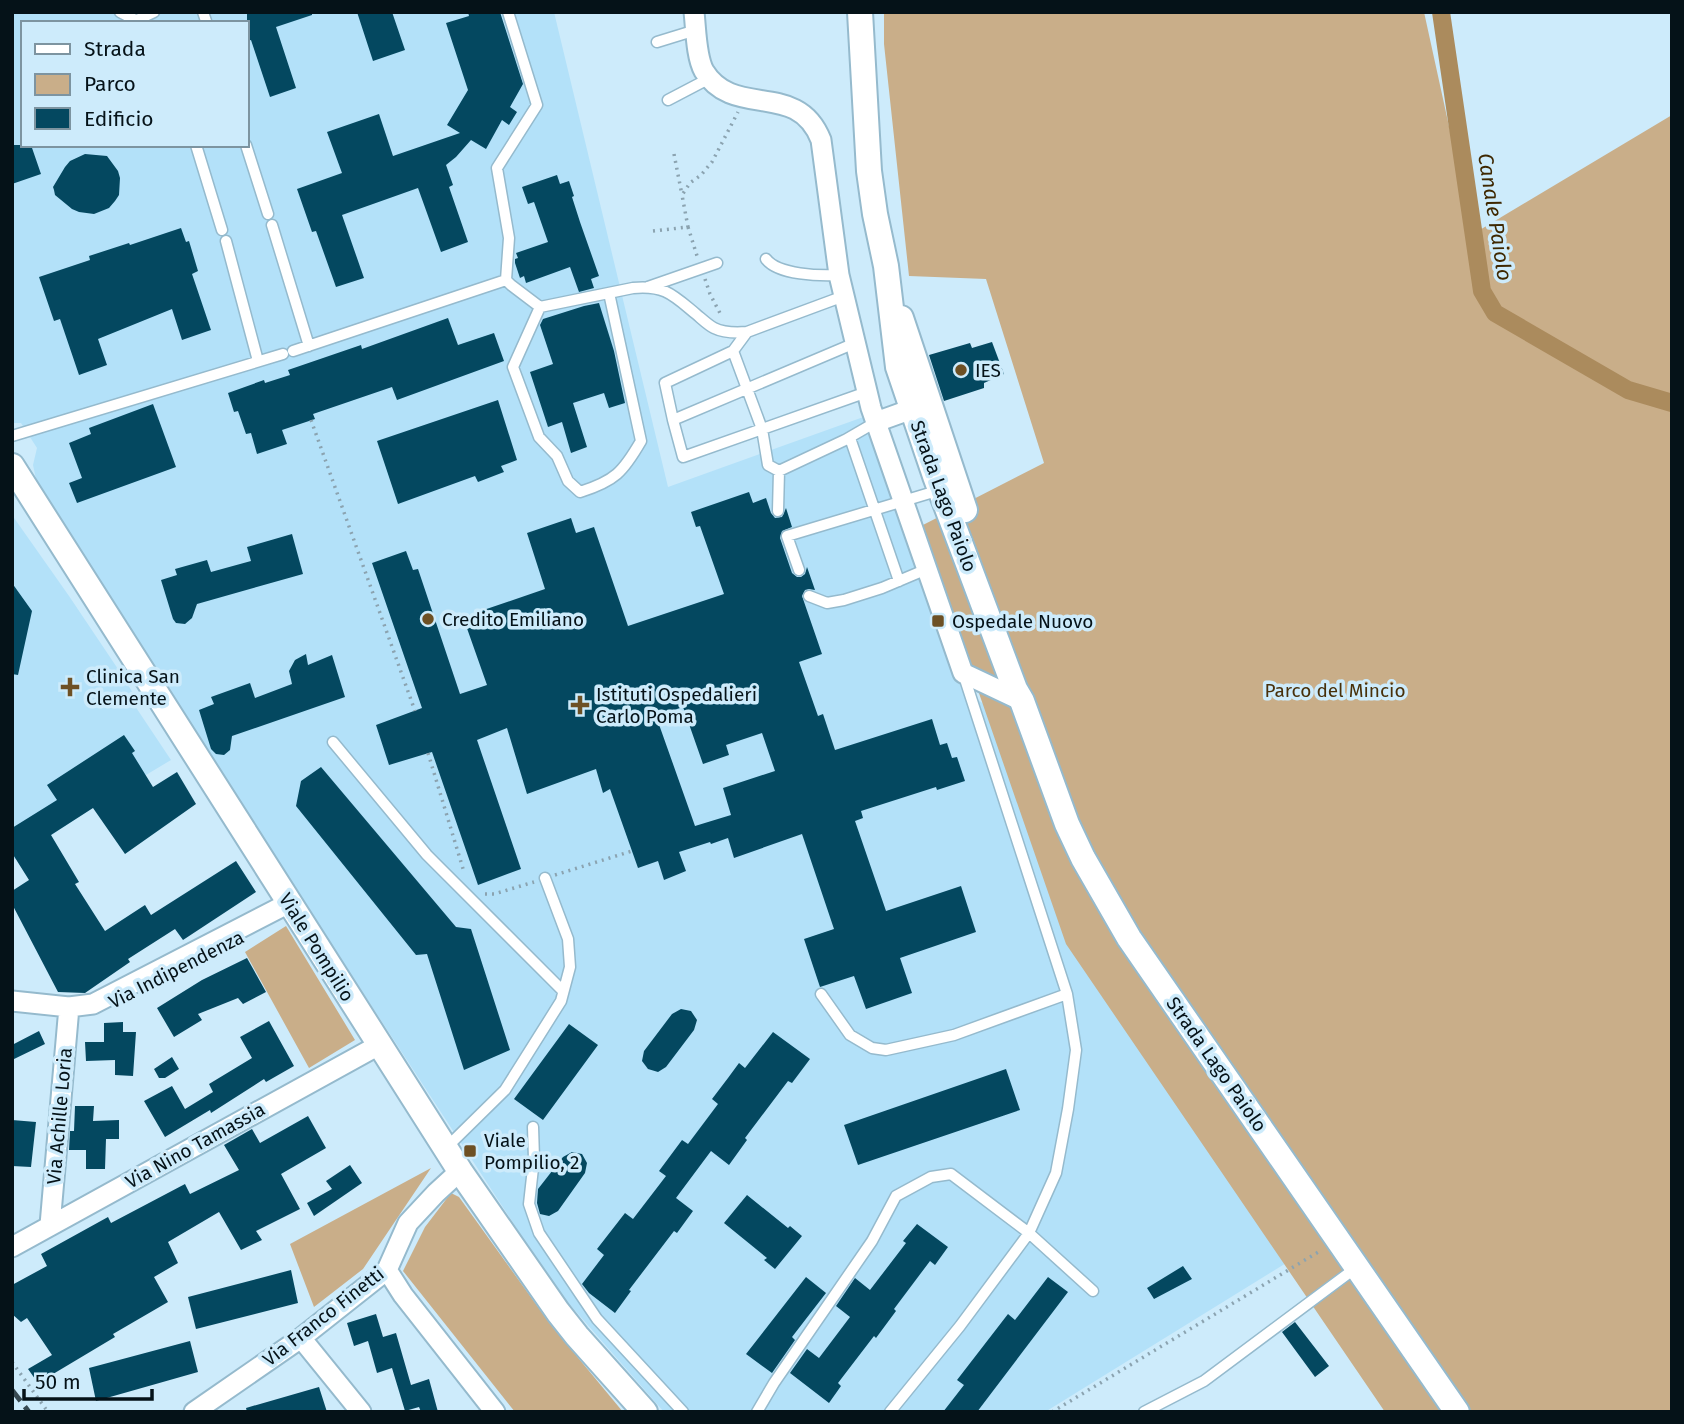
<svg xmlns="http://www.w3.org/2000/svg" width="1684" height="1424" font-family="'Fira Sans',sans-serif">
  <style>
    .built { fill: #b3e1f9; fill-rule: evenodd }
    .green { fill: #c9ae89 }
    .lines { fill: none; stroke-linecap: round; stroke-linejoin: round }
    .canal { stroke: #ab8b5d; stroke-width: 18 }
    .building { fill: #044860; fill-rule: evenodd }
    .service-casing { stroke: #95bacd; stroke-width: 13 }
    .minor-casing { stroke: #95bacd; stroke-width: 23 }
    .tertiary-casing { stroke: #95bacd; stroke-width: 28 }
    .path { stroke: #8ba3b0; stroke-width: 3.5; stroke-dasharray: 2 5; stroke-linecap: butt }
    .service { stroke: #fff; stroke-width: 10 }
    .minor { stroke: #fff; stroke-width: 19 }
    .tertiary { stroke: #fff; stroke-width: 24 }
    .rail { stroke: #374951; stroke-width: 5; stroke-dasharray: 14 7; stroke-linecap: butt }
    .poi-dot { fill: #6d5024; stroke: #cdebfb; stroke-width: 2.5 }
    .labels { text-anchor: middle; stroke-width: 7; stroke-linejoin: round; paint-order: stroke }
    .poi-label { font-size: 19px; fill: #051218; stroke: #cdebfb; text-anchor: start }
    .street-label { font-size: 19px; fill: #051218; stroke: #cdebfb }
    .park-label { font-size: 19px; fill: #48300a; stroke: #cdebfb }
    .water-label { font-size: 21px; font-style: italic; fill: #3e2700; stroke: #cdebfb }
  </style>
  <rect width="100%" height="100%" fill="#cdebfb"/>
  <path class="built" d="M12,12H554L668,487L869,415L965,690L1006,721L1304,1252L1045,1412H664L557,1290L134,642L36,479L33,465L37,448L21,423H12ZM23,23H247V145H23Z
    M12,515L69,596L122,675L136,698L133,703L171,760L106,799L12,861Z"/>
  <path class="green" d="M884,12H1424L1452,140L1468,237L1672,115V1412H1385L1066,944L921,526L1044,463L986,279L909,276L884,44Z
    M286,926L355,1040L309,1068L245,952Z
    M431,1168L363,1269L314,1307L290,1244Z
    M451,1193L459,1197L551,1325L623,1412H515L403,1271L425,1227Z"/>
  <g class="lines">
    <path class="canal" d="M1441,12L1482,291L1495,313L1628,390L1672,403"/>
  </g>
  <path class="building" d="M247,12H312V15L276,27L296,88L270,97L251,40L247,41Z
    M357,12H392L405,50L373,61Z
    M468,12H500L523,84L510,107L517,112L509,125L502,120L486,149L471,140L456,157L446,165L453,185L449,187L468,242L441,252L418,188L342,215L364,278L336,287L316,231L312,232L297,189L342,173L327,132L379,114L393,156L460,133L447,125L468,90L446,23L469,16Z
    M12,145H31L41,174L12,184Z
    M85,154L107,156L118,171L120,178L119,195L115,201L109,208L94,214L79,212L72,209L55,195L54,190L53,187L65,167L70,161Z
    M557,175L560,184L569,181L574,196L572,197L580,222L599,276L591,279L594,288L579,292L570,267L526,283L524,276L520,278L515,263V259L518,258L516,253L548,242L534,202L528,204L522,187Z
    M181,228L186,242L189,241L198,271L192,274L211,330L182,340L172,309L98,339L107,365L79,375L60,319L54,321L39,277L90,260L89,256L129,243L130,245Z
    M599,303L614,351L625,403L609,408L604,393L573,403L587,447L571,453L562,422L548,427L530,372L553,364L540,325L543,319L584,306Z
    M448,318L458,345L494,333L504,361L397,400L392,387L313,414L315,419L282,430L287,444L257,454L251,433L246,434L238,411L234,412L228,393L264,380L265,383L290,375L288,370L361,345L362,349Z
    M992,342L1004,374L984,383V388L944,401L929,355L970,343L972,348Z
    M498,400L517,460L501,466L504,472L478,482L475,476L398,504L377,441Z
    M153,404L176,467L77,503L69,483L82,478L69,443L91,434L89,428Z
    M749,492L753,503L766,498L771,513L775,518L782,517L786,508L792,527L782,531L780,538L792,573L797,577H801L805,574L807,567L815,590L809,589L805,590L802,596L822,654L799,662L818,716L823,714L835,750L932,719L940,745L947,743L952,758L957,757L965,781L937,790L936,787L861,811L863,818L855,821L886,911L961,886L976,932L900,958L912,993L866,1009L854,976L820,987L804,939L834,929L802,834L734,858L728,838L711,844L710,842L679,852L686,871L664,880L658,861L638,868L610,789L603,793L596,769L527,794L507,728L477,740L521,869L478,885L432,752L389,765L376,725L422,708L372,563L406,551L413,570L418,569L460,694L487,685L463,617L545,589L527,533L571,518L576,533L594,527L628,626L724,594L700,526L696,527L691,512ZM683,707L703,764L729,755L726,745L762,733L775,771L723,788L731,815L695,826L656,716Z
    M292,534L303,574L197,604L192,618L185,624L176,623L173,619L161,580L177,575L175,569L207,560L211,572L251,561L247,547Z
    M12,583L32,611L18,675L12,674Z
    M306,654L308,665L332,655L345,697L232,736L230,750L224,755L216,754L211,749L199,710L214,704L211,697L250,683L255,698L292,684L289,671L295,660Z
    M124,735L135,751L132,753L153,787L177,772L196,804L125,854L93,808L51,835L79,882L75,884L105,931L145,905L151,915L236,861L256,892L183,940L175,929L128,959L130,962L85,993L58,992L12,904V891L29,880L12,853V828L57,800L47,785Z
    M321,767L456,927L471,929L510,1050L464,1070L427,954L416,955L296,806L301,781Z
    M247,958L266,992L243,1004L238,998L198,1014L202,1020L174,1037L157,1008L202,980Z
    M681,1009L691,1011L697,1020L694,1030L666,1067L658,1072L648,1069L642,1061L644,1051L672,1014Z
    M269,1021L294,1066L266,1082L264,1079L211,1113L210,1110L165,1137L144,1101L172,1086L185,1109L213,1092L209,1084L252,1058L240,1037Z
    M123,1022V1032H136L133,1076L115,1075V1060L86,1061L85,1042H104V1023Z
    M569,1024L598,1045L543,1120L514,1099Z
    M39,1031L45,1044L12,1060V1045Z
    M773,1032L810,1059L792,1083L788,1081L745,1138L747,1140L729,1165L711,1151L676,1198L693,1211L677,1233L674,1231L629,1290L631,1291L615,1313L589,1293L582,1284L604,1255L597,1249L625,1213L633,1219L666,1176L659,1171L682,1140L688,1144L718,1104L712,1099L728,1078L739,1063L745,1068Z
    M172,1057L179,1069L165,1078H159L154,1069Z
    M1006,1069L1020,1110L858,1165L844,1125Z
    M75,1106H94L93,1121L119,1120V1139H106L105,1169H86V1150H69L70,1131H74Z
    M308,1116L326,1148L281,1174L300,1209L256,1231L262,1240L241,1250L219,1212L168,1242L178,1263L154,1277L168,1302L113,1334L115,1337L38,1383L28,1369L52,1355L27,1318L21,1322L12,1314V1285L47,1266L41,1254L108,1217L111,1223L185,1184L190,1194L239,1170L224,1145L252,1129L260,1143Z
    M12,1120L36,1122L31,1167L12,1166Z
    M572,1152L582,1154L587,1163L585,1173L558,1211L549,1216L540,1214L537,1203L538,1189L563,1157Z
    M350,1165L362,1183L314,1216L307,1203L332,1189L326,1181Z
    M747,1195L788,1228L790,1226L802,1236L775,1269L764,1260L767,1258L724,1223Z
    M917,1224L948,1247L935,1265L930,1261L894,1309L896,1311L876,1338L874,1336L838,1383L841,1386L829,1403L790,1373L807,1349L819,1358L850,1317L836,1306L855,1278L870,1290L906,1243L903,1241Z
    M1183,1266L1192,1279L1154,1299L1147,1288Z
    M291,1270L298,1303L196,1329L188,1297Z
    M806,1277L826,1293L792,1337L795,1340L772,1373L746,1354Z
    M1048,1277L1068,1292L977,1412H943L964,1385L957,1380L1008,1314L1015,1320Z
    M376,1314L383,1337L396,1333L411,1385L429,1379L438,1412H421L419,1407L405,1411L392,1368L377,1373L368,1341L354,1346L347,1323Z
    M1295,1322L1329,1366L1315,1377L1282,1332Z
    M190,1341L198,1372L96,1401L89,1368Z
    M319,1387L327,1412H247L246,1408Z"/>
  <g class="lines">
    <defs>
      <path id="service" d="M120,12L141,23
        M203,12L206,21
        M137,20L154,12
        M657,42L696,30
        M668,100L710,78
        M196,145L222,230
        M246,145L268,214
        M272,225L309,346
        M226,241L258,361
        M766,259C778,275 820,276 839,275
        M506,280L509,238L497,168L537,105L508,12
        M648,287L717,263
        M540,307L513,367L539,437L557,456L568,481L580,492C615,481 623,472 641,441L609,293
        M747,332L733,351L665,383L673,420L683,457L867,392
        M293,351L506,280L511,285L540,307L633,288C665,285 673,295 696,314C702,319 708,325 714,328C724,333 735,333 747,332L844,296
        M733,351L762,429L768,465L779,471L845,440L876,422
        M673,420L855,343
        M12,436L283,354
        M850,438L899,581
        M778,511L779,471
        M799,570L787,536L940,490
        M809,596L827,603L844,600L882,588L927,569
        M333,742L427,855L563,991
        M821,994L850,1035L872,1048L886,1050L954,1035L1067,994L963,673
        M1067,994L1076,1050L1068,1109L1056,1173L1029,1233L1093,1291
        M533,1127L534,1159L529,1204L539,1233L597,1319L683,1412
        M447,1147L505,1090L561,1001L570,967L568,939L545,878
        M757,1412L774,1383L872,1241L896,1196L931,1177L951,1174L1029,1233L960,1326L890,1412
        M1144,1412L1204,1381L1357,1267"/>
      <path id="minor" d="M694,12C696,29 696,57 704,71C734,120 797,79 821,140L839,275L871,408L963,673L1022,701
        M876,422L912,409
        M12,1001L69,1007L93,1004L289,903
        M50,1225L69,1007
        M12,1247L379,1045
        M387,1270L403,1295L495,1412
        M301,1338L361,1412
        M194,1412L301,1338L387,1270L408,1223L436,1193L460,1171"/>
      <path id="tertiary" d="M860,12L869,171L875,214L886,266L898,367L935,476L1015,689L1022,701L1067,824L1083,858L1129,938L1457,1412
        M901,318L965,510
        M12,466L460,1171L558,1312L577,1336L645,1412"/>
    </defs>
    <use href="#service" class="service-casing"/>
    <use href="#minor" class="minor-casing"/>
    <use href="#tertiary" class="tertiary-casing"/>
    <path class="path" d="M674,154L682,195
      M688,227L698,259
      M653,231L688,227L682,195L690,183L701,175L712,162L738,112
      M705,279L710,294L722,317
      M311,420L415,711
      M428,753L464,872
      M555,875L632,851
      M485,894H494L534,882
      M12,1362L48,1412
      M1052,1412L1320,1251"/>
    <use href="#service" class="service"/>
    <use href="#minor" class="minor"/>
    <use href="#tertiary" class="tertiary"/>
    <path class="rail" d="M12,1390L29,1412"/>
  </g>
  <g class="poi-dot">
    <circle cx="961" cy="370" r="7"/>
    <circle cx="428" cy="619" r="7"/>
    <rect x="931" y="614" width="14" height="14" rx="3.5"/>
    <path d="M66.5 676.5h7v7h7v7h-7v7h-7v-7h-7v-7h7z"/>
    <path d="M576.5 694.5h7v7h7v7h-7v7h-7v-7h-7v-7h7z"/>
    <rect x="463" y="1144" width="14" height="14" rx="3.5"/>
  </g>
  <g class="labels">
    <g class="poi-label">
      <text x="975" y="377">IES</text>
      <text x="442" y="626">Credito Emiliano</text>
      <text x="952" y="628">Ospedale Nuovo</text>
      <text x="86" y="683">Clinica San<tspan x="86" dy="22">Clemente</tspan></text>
      <text x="596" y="701">Istituti Ospedalieri<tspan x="596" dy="22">Carlo Poma</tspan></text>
      <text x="484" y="1147">Viale<tspan x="484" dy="22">Pompilio, 2</tspan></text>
    </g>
    <g class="street-label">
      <text transform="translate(944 496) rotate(70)" y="7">Strada Lago Paiolo</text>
      <text transform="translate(317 947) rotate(58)" y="7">Viale Pompilio</text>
      <text transform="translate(176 969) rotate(-27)" y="7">Via Indipendenza</text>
      <text transform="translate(1217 1064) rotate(55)" y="7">Strada Lago Paiolo</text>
      <text transform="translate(59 1116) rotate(-85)" y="7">Via Achille Loria</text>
      <text transform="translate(195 1145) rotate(-29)" y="7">Via Nino Tamassia</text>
      <text transform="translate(323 1316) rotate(-38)" y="7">Via Franco Finetti</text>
    </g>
    <g class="park-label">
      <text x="1335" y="697">Parco del Mincio</text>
    </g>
    <g class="water-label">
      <text transform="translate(1495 217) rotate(81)" y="7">Canale Paiolo</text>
    </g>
  </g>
  <rect width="1684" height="1424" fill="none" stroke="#051218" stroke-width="28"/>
  <rect x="21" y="21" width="228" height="126" fill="#cdebfb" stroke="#7d94a0" stroke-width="2"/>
  <rect x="35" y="44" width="35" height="10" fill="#ffffff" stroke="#7d94a0" stroke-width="2"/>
  <text x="84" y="56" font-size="21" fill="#051218">Strada</text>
  <rect x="35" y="74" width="35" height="21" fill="#c9ae89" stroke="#7d94a0" stroke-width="2"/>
  <text x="84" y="91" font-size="21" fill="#051218">Parco</text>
  <rect x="35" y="108" width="35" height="21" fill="#044860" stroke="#7d94a0" stroke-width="2"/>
  <text x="84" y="126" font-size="21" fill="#051218">Edificio</text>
  <path d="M24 1389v10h128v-10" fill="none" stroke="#051218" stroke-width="3.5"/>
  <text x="35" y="1389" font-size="21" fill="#051218" stroke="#cdebfb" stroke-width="5" paint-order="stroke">50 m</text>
</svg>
